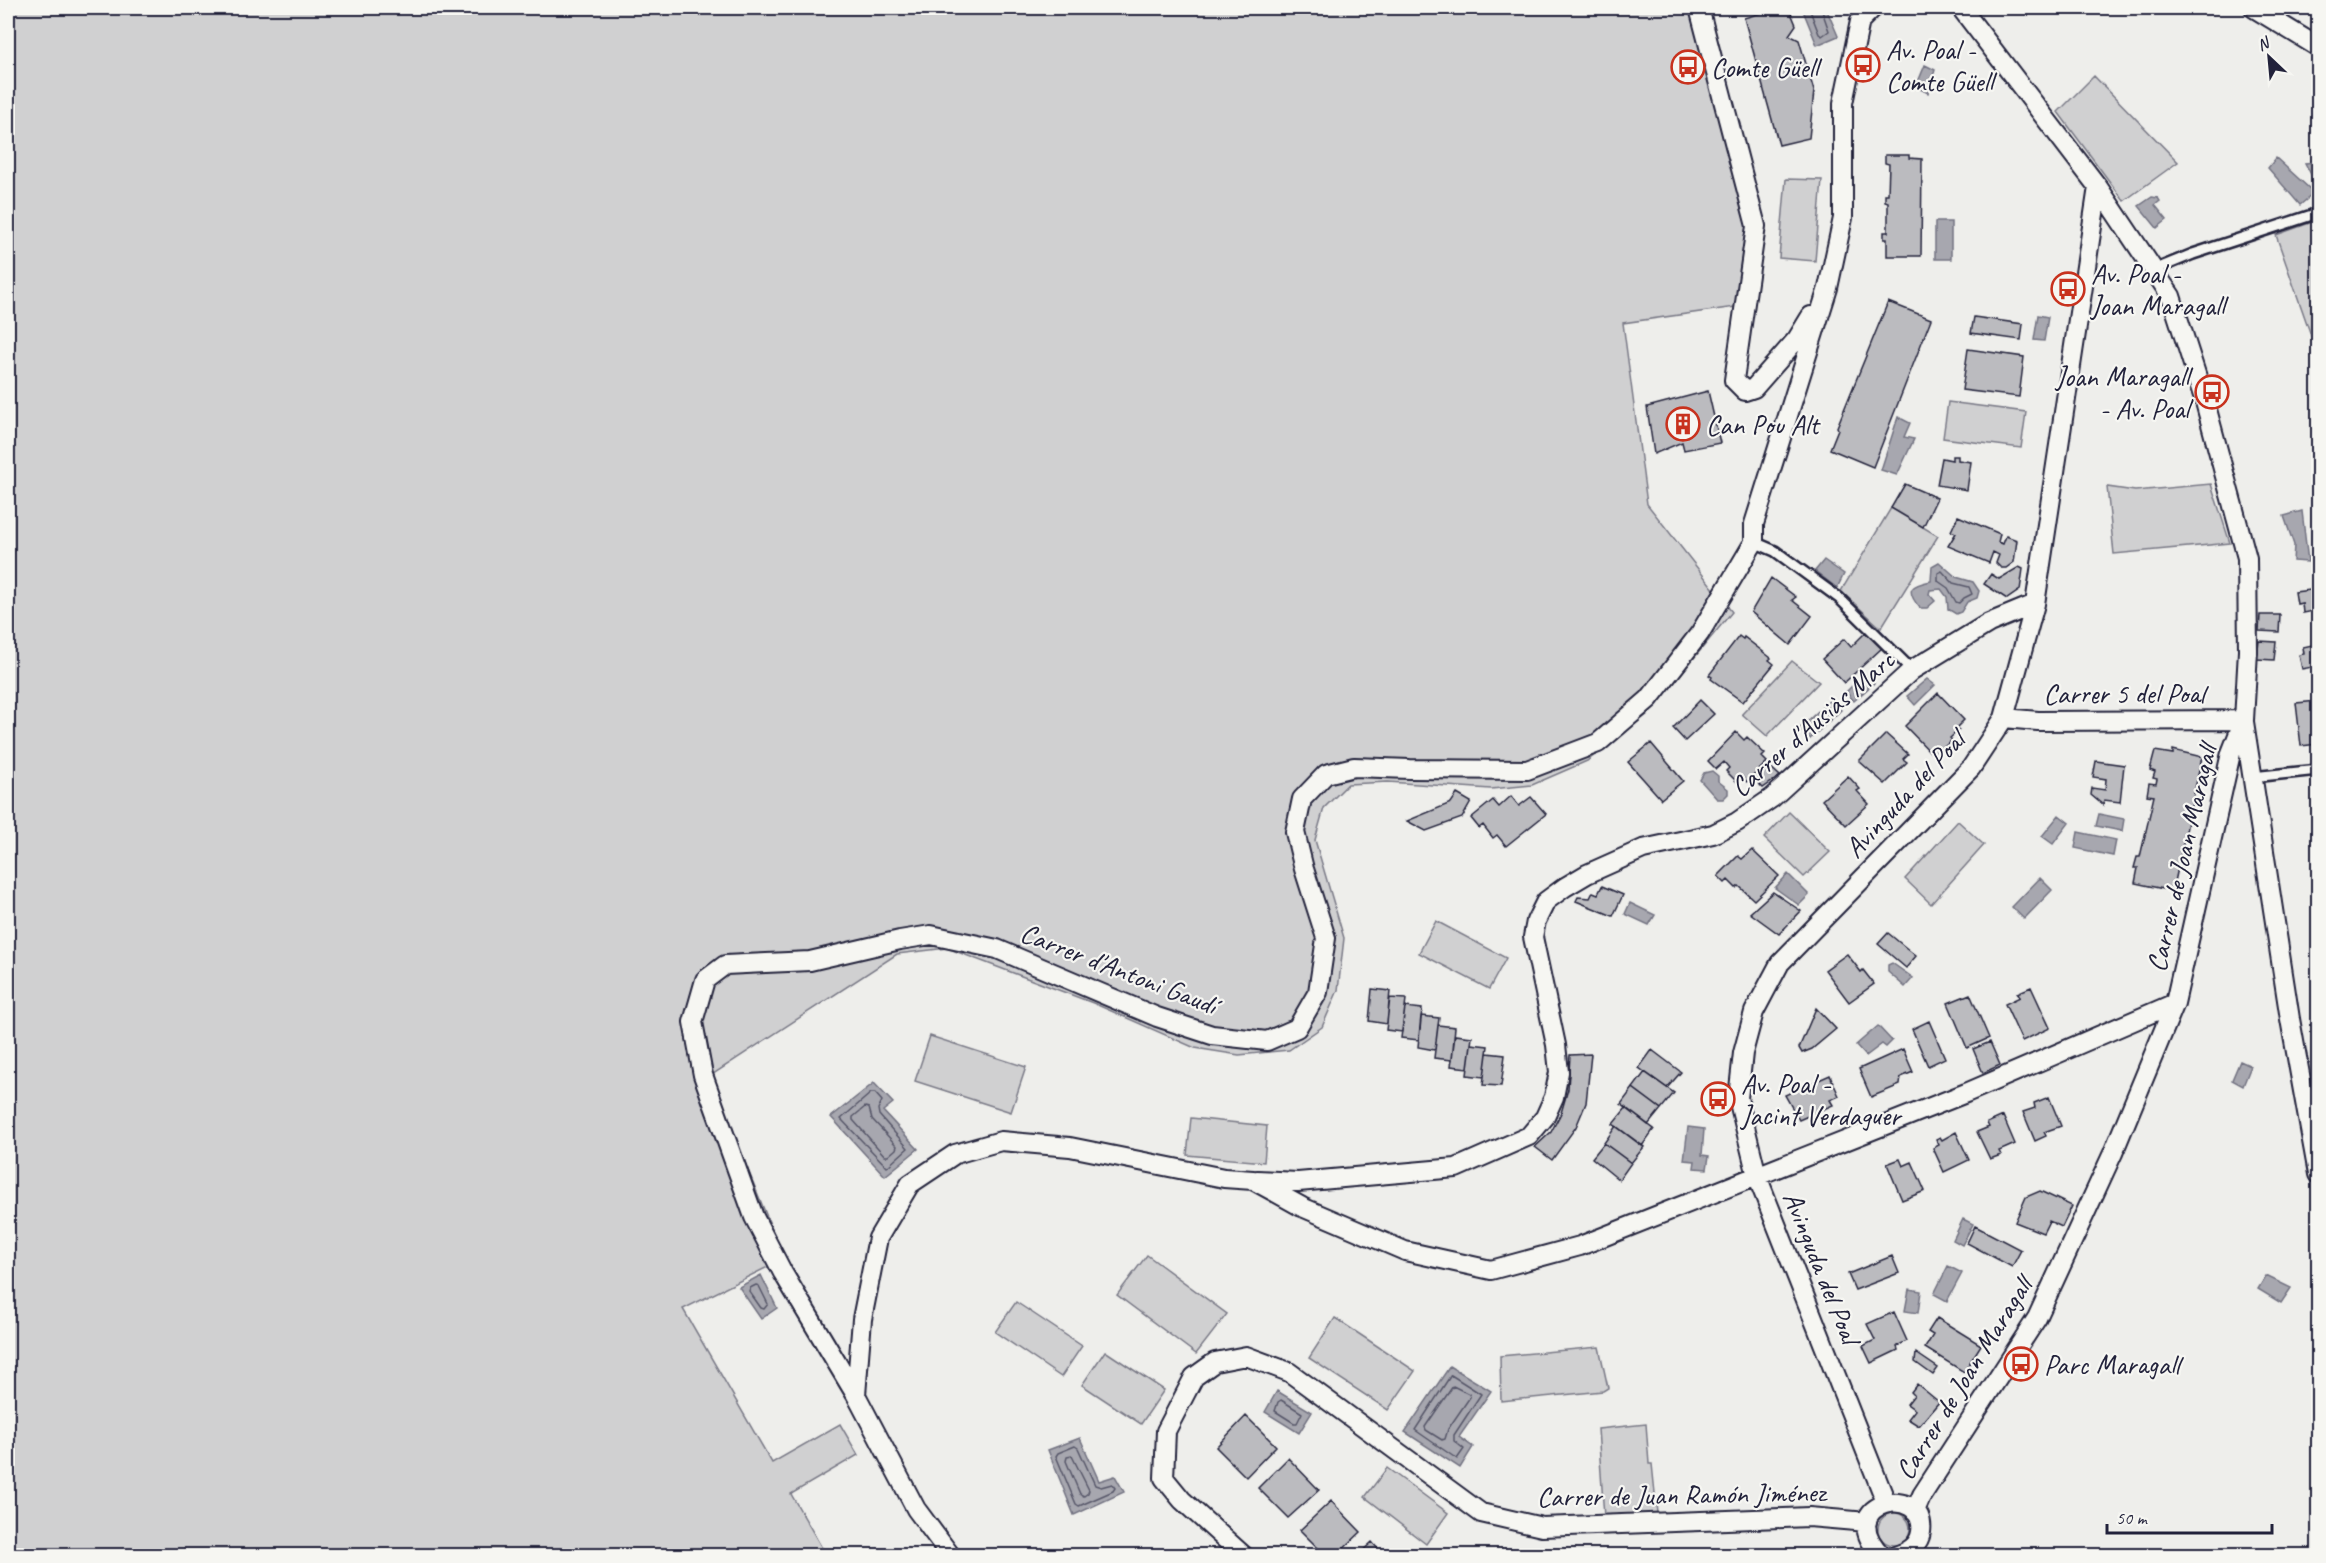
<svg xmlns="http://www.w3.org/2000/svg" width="2326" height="1563" font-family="Caveat,sans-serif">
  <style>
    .green { fill: #d0d0d1; stroke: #797986; stroke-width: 1.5 }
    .water { fill: #a7a7af; stroke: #727281; stroke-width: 1.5 }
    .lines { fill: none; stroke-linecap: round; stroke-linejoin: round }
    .shore { stroke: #575769; stroke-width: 1.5 }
    .building { fill: #bbbbbf; stroke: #22223b; stroke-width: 1.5 }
    .lane-casing { stroke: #22223b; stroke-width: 14 }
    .street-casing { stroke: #22223b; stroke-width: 22 }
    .lane { stroke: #f6f6f2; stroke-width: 9 }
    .street { stroke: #f6f6f2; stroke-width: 18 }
    .labels { text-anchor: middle; stroke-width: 4.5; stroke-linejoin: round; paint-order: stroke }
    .poi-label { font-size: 28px; fill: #22223b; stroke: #f6f6f2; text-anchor: start }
    .street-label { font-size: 28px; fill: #22223b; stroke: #f6f6f2 }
  </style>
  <rect width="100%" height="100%" fill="#eeeeeb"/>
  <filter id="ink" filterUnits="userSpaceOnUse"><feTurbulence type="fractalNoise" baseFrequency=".0167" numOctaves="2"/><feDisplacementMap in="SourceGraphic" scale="12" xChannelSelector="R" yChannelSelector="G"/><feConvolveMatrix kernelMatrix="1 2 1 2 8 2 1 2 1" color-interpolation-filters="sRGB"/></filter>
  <g filter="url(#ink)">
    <path class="green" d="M8,8H1696L1748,216L1735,307L1623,323L1647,504L1732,612L1648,714L1587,761L1532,785L1491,789L1388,782L1348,784L1324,808L1315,840L1344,938L1338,990L1322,1027L1289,1050L1239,1055L1195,1048L1093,1003L947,948L897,954L710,1076L784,1259L683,1309L772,1463L840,1424L858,1455L791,1494L826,1555L8,1556Z
      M2094,76L2178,162L2124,201L2058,112Z
      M1786,179L1822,180L1815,261L1779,258Z
      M2318,220V339L2313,341L2276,235Z
      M1948,402L2026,412L2021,448L1943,438Z
      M2211,484L2230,543L2114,554L2107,487L2135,491Z
      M1891,508L1938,536L1881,628L1841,591Z
      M1792,661L1819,682L1767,736L1742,714Z
      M1789,812L1830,852L1804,877L1764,838Z
      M1958,821L1984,845L1931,904L1905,879Z
      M1436,921L1506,958L1489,989L1419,953Z
      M930,1036L1026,1067L1011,1112L915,1081Z
      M1191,1118L1267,1126L1264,1162L1187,1155Z
      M1147,1255L1227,1314L1196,1354L1117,1295Z
      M1016,1302L1082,1346L1061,1377L995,1332Z
      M1335,1318L1415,1371L1388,1410L1309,1358Z
      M1599,1347L1608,1388L1603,1391L1501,1401L1500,1356Z
      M1105,1351L1164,1390L1141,1424L1082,1385Z
      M1646,1424L1649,1464H1652L1657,1513L1604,1517L1598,1429Z
      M1387,1468L1448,1513L1426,1544L1365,1497Z
      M1878 1529a16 16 0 1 1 32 0a16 16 0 1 1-32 0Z"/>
    <path class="water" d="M1802,8H1826L1838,36L1817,45Z
      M1925,65L1935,70L1928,93L1916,87Z
      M2276,158L2310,189L2316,184L2305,163L2315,162L2318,174V190L2300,205L2268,168Z
      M2152,197L2158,198L2160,201L2155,205L2167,220L2157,228L2139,206Z
      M1935,222H1951V259H1935Z
      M2038,315L2048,317L2044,341L2034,340Z
      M1898,417L1910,423L1904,437L1914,439L1897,475L1881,470Z
      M2302,511L2308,562L2293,561L2294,545L2284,516Z
      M1824,560L1844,574L1837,588L1815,571Z
      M1939,562L1956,577L1973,582L1979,591L1977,598L1967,602L1961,612L1956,614L1948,609L1947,597L1941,589L1930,590L1929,594L1935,601L1927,608H1920C1904,589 1911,585 1931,581L1932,566Z
      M1864,674L1874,683L1854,701L1846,692Z
      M1927,679L1935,685L1915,705L1907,696Z
      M1830,700L1841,710L1810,739L1799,729Z
      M1712,771L1718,776V781L1728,789V794L1723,799H1717L1700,780L1704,773Z
      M2099,814L2124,819L2122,831L2096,826Z
      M2059,815L2069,823L2053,844L2042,836Z
      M2078,832L2116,840L2113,856L2075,848Z
      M1788,874L1809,895L1799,905L1775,888Z
      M2040,878L2052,890L2024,919L2012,907Z
      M1630,903L1655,915L1649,925L1625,914Z
      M1892,963L1913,978L1905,987L1888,972V965Z
      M1878,1026L1892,1041L1886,1047L1882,1044L1866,1056L1856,1045Z
      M2240,1061L2251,1066L2243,1086L2232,1080Z
      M874,1083L893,1103L883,1111L918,1149L885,1176L831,1117Z
      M1688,1127L1704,1129L1702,1155L1709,1156L1707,1169L1694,1168L1695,1161L1684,1160Z
      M1963,1219L1973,1224L1962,1245L1953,1240Z
      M1948,1266L1962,1273L1947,1301L1934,1294Z
      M761,1275L777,1308L761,1319L739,1287Z
      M2266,1276L2291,1288L2281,1303L2258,1289Z
      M1909,1289L1921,1291L1918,1313L1905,1311Z
      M1450,1366L1491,1391L1459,1437L1473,1447L1460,1468L1405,1432Z
      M1277,1391L1312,1412L1299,1433L1265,1412Z
      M1080,1438L1099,1481L1115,1476L1124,1492L1074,1515L1048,1450Z"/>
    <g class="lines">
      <path class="shore" d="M1809,8L1819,34L1822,36L1829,31L1821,8
        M1942,571L1953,583L1969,587L1972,594L1964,598L1959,603L1956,602L1948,588L1938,581V573Z
        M871,1093H875L882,1101L878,1109L879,1115L908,1148L887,1167L841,1119Z
        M865,1107L869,1108L872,1119L897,1146L896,1149L888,1156H885L853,1120V1117Z
        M756,1285L759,1286L768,1304L764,1309L761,1308L749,1291L750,1288Z
        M1451,1375L1481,1394L1454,1435V1441L1464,1449L1457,1459L1415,1430Z
        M1453,1386L1469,1394L1470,1397L1448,1429L1445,1439L1442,1440L1426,1430L1425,1427Z
        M1281,1400L1302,1413L1297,1423H1294L1275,1411L1278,1402Z
        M1075,1446L1078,1448L1095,1485L1101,1487L1112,1484L1115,1488L1113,1491L1079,1506L1076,1504L1056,1456L1058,1453Z
        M1072,1456L1089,1490L1088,1493L1084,1496L1080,1494L1066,1461L1067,1457Z"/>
    </g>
    <path class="building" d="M1778,8H1789L1796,25L1789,35L1799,40L1814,91L1809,138L1779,145L1744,18Z
      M1885,155H1909V158L1922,159L1921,256H1887V239H1884V232H1888V202L1885,201V194H1888L1889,164L1885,163Z
      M1888,302L1931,319L1873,467L1830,449L1838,429L1837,427Z
      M1974,317L2023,324L2021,340L1971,333Z
      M1968,349L2024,357L2019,397L1962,390Z
      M1708,391L1720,443L1684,450L1682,442L1654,454L1647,407Z
      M1952,456H1958V460L1971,462L1967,490L1937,485L1942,458L1952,460Z
      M1905,484L1937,498L1923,527L1891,508Z
      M1958,516L2000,534L1998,542L2003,544L2006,536L2017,540L2014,562L2006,568H2001L1996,563L1999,555L1993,552L1989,563L1948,546L1956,533L1951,531Z
      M2019,567L2023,569L2020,590L2007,599L1984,584L1991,574L1999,579Z
      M1771,578L1796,597L1792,600L1812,616L1790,645L1751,612Z
      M2318,589V612V610L2303,613L2302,603L2297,604L2295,592Z
      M2260,615H2280L2279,632L2259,631Z
      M1866,632L1882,648L1844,683L1822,659L1844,639L1851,647Z
      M1739,636L1743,639L1744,637L1771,658L1769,660L1774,664L1743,702L1711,679L1712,677L1709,675Z
      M2259,641L2276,642L2274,660L2257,659Z
      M2316,642H2318V666L2302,669L2299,655L2304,654L2303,647L2317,644Z
      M1938,693L1964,720L1956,728L1959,730L1950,738L1952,740L1943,748L1945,750L1936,758L1905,726Z
      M1700,700L1714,714L1685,741L1673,728Z
      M2318,701V744L2301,746L2296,703Z
      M1736,732L1744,740L1747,737L1765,754L1762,757L1767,762L1747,782L1742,777L1737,782L1726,771L1729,768L1724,762L1716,769L1708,761Z
      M1886,734L1908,754L1903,759L1907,762L1885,784L1859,761Z
      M1651,743L1683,781L1661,799L1628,762Z
      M2173,750L2202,757L2173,891L2135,883L2138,868H2134L2137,857H2140L2154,796L2147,795L2149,783L2156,784L2157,779L2153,778L2155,772L2150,770L2155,751L2173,754Z
      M2096,761L2124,765L2120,802L2104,800L2103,805L2091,795L2092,788L2105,790L2106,779L2093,777Z
      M1768,765L1780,776L1763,788L1755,780Z
      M1848,776L1860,789L1857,791L1869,804L1846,825L1822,800Z
      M1457,794L1471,802L1462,818L1426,831L1407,821L1451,803Z
      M1511,796L1519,806L1531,797L1546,814L1506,846L1497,835L1493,838L1483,825L1479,828L1471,818L1493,800L1499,807Z
      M1752,850L1779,876L1754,900L1739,886L1736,888L1728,880L1725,883L1718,876L1738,856L1742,859Z
      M1602,886L1623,895L1613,916L1576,901L1578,897L1590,898L1593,892L1598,894Z
      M1773,892L1801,911L1779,934L1750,913Z
      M1888,933L1916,956L1906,968L1878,944Z
      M1847,954L1861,972L1863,970L1874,984L1849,1002L1825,970Z
      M2031,987L2050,1028L2022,1041L2005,1004L2020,997L2017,993Z
      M1372,989L1390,991L1387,1024L1369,1021Z
      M1970,994L1989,1038L1967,1048L1948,1003Z
      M1390,998L1406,999L1402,1032L1386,1030Z
      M1405,1007L1422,1009L1419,1040L1401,1038Z
      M1816,1008L1836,1029L1812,1049L1802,1053L1799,1048Z
      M1421,1016L1439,1018L1435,1050L1418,1047Z
      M1929,1021L1945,1058L1928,1066L1912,1029Z
      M1438,1025L1455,1027L1452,1060L1434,1058Z
      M1455,1035L1472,1037L1468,1068L1451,1066Z
      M1990,1042L2000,1065L1983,1073L1973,1049Z
      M1471,1044L1488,1046L1484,1077L1467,1075Z
      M1903,1049L1913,1072L1901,1077L1900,1085L1871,1097L1859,1069Z
      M1652,1050L1681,1072L1667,1088L1639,1068Z
      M1487,1053L1505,1055L1501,1086L1483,1085Z
      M1591,1054L1586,1103L1576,1127L1552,1160L1535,1147L1551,1132L1561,1113L1568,1089L1570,1055Z
      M1645,1072L1674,1093L1661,1109L1633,1088Z
      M1830,1075L1839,1096L1830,1100L1833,1105L1799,1120L1785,1095Z
      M1633,1088L1661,1109L1648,1125L1621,1104Z
      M2049,1097L2061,1126L2044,1132L2046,1136L2035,1141L2023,1112L2035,1108L2034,1103Z
      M1626,1108L1654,1129L1642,1146L1613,1124Z
      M2003,1116L2015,1144L1999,1151L2001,1155L1990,1159L1977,1132L1989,1127L1987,1123Z
      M1616,1126L1644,1147L1631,1163L1604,1143Z
      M1956,1132L1969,1160L1944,1172L1933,1148L1939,1145L1936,1139L1940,1137L1942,1140Z
      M1604,1143L1631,1163L1619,1180L1592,1158Z
      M1900,1159L1903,1166L1912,1162L1925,1191L1902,1200L1887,1164Z
      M2040,1191L2072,1206L2062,1227L2049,1221L2043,1233L2015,1222L2026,1197Z
      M1975,1226L2021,1250L2012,1267L1967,1243Z
      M1892,1256L1899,1273L1855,1290L1848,1274Z
      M1894,1312L1907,1341L1897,1346L1898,1350L1871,1363L1863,1346L1875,1340L1867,1324Z
      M1937,1318L1981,1345L1964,1372L1925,1348L1933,1335L1928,1332Z
      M1916,1353L1938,1368L1933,1375L1915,1362Z
      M1917,1384L1939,1402L1919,1426L1908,1419L1915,1410L1907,1404L1914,1395L1911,1392Z
      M1246,1416L1276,1446L1246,1477L1216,1447Z
      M1288,1458L1319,1490L1288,1518L1258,1488Z
      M1331,1501L1361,1532L1336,1556H1326L1300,1530Z
      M1372,1542L1384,1556H1357Z
      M1788,1553V1556H1748Z"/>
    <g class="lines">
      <defs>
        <path id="lane" d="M2154,270L2193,254L2318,213
          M1754,542L1775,551L1839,598L1912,670
          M2252,777L2318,770"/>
        <path id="street" d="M1699,8L1756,226L1734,380L1745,391L1754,388L1797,339L1811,316
          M2254,8L2318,47
          M2004,718L2038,721L2244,720
          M2244,722L2290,1019L2318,1174
          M1257,1180L1298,1182L1456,1168L1529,1136L1545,1117L1554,1097L1559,1072L1556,1045L1533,937L1536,921L1546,901L1565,887L1587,874L1643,849L1713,834L1737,822L1772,798L1912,670L1989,623L2035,604
          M856,1395L862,1319L878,1238L910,1184L955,1154L1001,1141L1070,1147L1224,1178L1253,1180L1302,1207L1405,1251L1491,1270L1580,1246L1966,1093L2175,1003
          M1886,1502L1757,1176L1738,1098L1743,1053L1754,1012L1780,963L1971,768L2004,718L2035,604L2098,187
          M1915,1511L1922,1495L2037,1318L2113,1153L2175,1003L2231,753L2244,720L2248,651L2247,558L2205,402L2171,296L2098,187L1961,8
          M951,1556L916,1509L856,1395L783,1273L754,1217L703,1075L693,1022L705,980L725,965L810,961L900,940L931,935L997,949L1157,1017L1212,1035L1267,1041L1297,1028L1318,992L1326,938L1304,869L1295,832L1302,799L1326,774L1354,767L1410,769L1527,770L1598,743L1649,699L1700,633L1754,542V524L1828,288L1843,218V103L1860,21L1873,8
          M1244,1556L1182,1500L1164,1478L1166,1431L1194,1377L1215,1362L1246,1356L1289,1372L1481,1513L1542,1527L1809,1517L1867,1522
          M1882,1556C1829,1500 1928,1482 1921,1532C1919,1546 1908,1552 1895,1556"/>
      </defs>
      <use href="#lane" class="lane-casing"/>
      <use href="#street" class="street-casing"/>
      <use href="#lane" class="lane"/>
      <use href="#street" class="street"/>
    </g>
  </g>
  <defs>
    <symbol id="bus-ring" viewBox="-11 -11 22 22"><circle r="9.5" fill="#f6f6f2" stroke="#c8321e" stroke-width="1.5"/><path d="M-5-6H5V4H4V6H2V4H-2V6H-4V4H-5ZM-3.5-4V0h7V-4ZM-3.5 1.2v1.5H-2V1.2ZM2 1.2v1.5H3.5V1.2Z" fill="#c8321e"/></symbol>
    <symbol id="building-ring" viewBox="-11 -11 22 22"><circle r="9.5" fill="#f6f6f2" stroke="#c8321e" stroke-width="1.5"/><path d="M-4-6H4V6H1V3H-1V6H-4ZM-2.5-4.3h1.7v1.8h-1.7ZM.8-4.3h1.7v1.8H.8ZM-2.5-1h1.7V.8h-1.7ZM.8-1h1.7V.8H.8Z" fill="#c8321e"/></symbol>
  </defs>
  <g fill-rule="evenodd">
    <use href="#bus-ring" x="1844" y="46" width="38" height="38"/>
    <use href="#bus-ring" x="1669" y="48" width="38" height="38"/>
    <use href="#bus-ring" x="2049" y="270" width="38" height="38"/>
    <use href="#bus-ring" x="2193" y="373" width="38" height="38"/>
    <use href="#building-ring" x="1664" y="405" width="38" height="38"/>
    <use href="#bus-ring" x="1699" y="1080" width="38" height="38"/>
    <use href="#bus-ring" x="2002" y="1345" width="38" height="38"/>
  </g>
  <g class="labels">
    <g class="poi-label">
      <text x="1886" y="59">Av. Poal -<tspan x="1886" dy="32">Comte Güell</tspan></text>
      <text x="1711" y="77">Comte Güell</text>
      <text x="2091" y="283">Av. Poal -<tspan x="2091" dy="32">Joan Maragall</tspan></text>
      <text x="2189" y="386" text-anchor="end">Joan Maragall<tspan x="2189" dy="32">- Av. Poal</tspan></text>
      <text x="1706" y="434">Can Pou Alt</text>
      <text x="1741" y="1093">Av. Poal -<tspan x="1741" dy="32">Jacint Verdaguer</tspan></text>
      <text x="2044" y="1374">Parc Maragall</text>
    </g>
    <g class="street-label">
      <text x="2124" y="703">Carrer 5 del Poal</text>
      <text transform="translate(1812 723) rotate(-41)" y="10">Carrer d'Ausiàs Marc</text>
      <text transform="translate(1904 794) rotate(-47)" y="10">Avinguda del Poal</text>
      <text transform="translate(2181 858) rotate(-77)" y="10">Carrer de Joan Maragall</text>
      <text transform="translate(1119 968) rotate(21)" y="10">Carrer d'Antoni Gaudí</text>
      <text transform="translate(1822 1267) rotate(68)" y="10">Avinguda del Poal</text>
      <text transform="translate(1963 1378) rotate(-58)" y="10">Carrer de Joan Maragall</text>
      <text transform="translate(1681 1494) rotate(-1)" y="10">Carrer de Juan Ramón Jiménez</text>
    </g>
  </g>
  <rect width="2326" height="1563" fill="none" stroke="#f6f6f2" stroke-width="30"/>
  <rect x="15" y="15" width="2296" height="1533" fill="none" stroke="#22223b" stroke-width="2" filter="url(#ink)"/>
  <g transform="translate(2269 57) rotate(334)" stroke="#f6f6f2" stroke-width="4.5" paint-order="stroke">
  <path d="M0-4.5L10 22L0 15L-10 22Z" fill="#22223b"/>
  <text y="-9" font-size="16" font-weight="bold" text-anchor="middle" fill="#22223b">N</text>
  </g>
  <path d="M2107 1524v9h165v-9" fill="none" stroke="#22223b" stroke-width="3"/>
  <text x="2116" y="1524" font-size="18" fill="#22223b" stroke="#f6f6f2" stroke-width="4.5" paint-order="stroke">50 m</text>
</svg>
